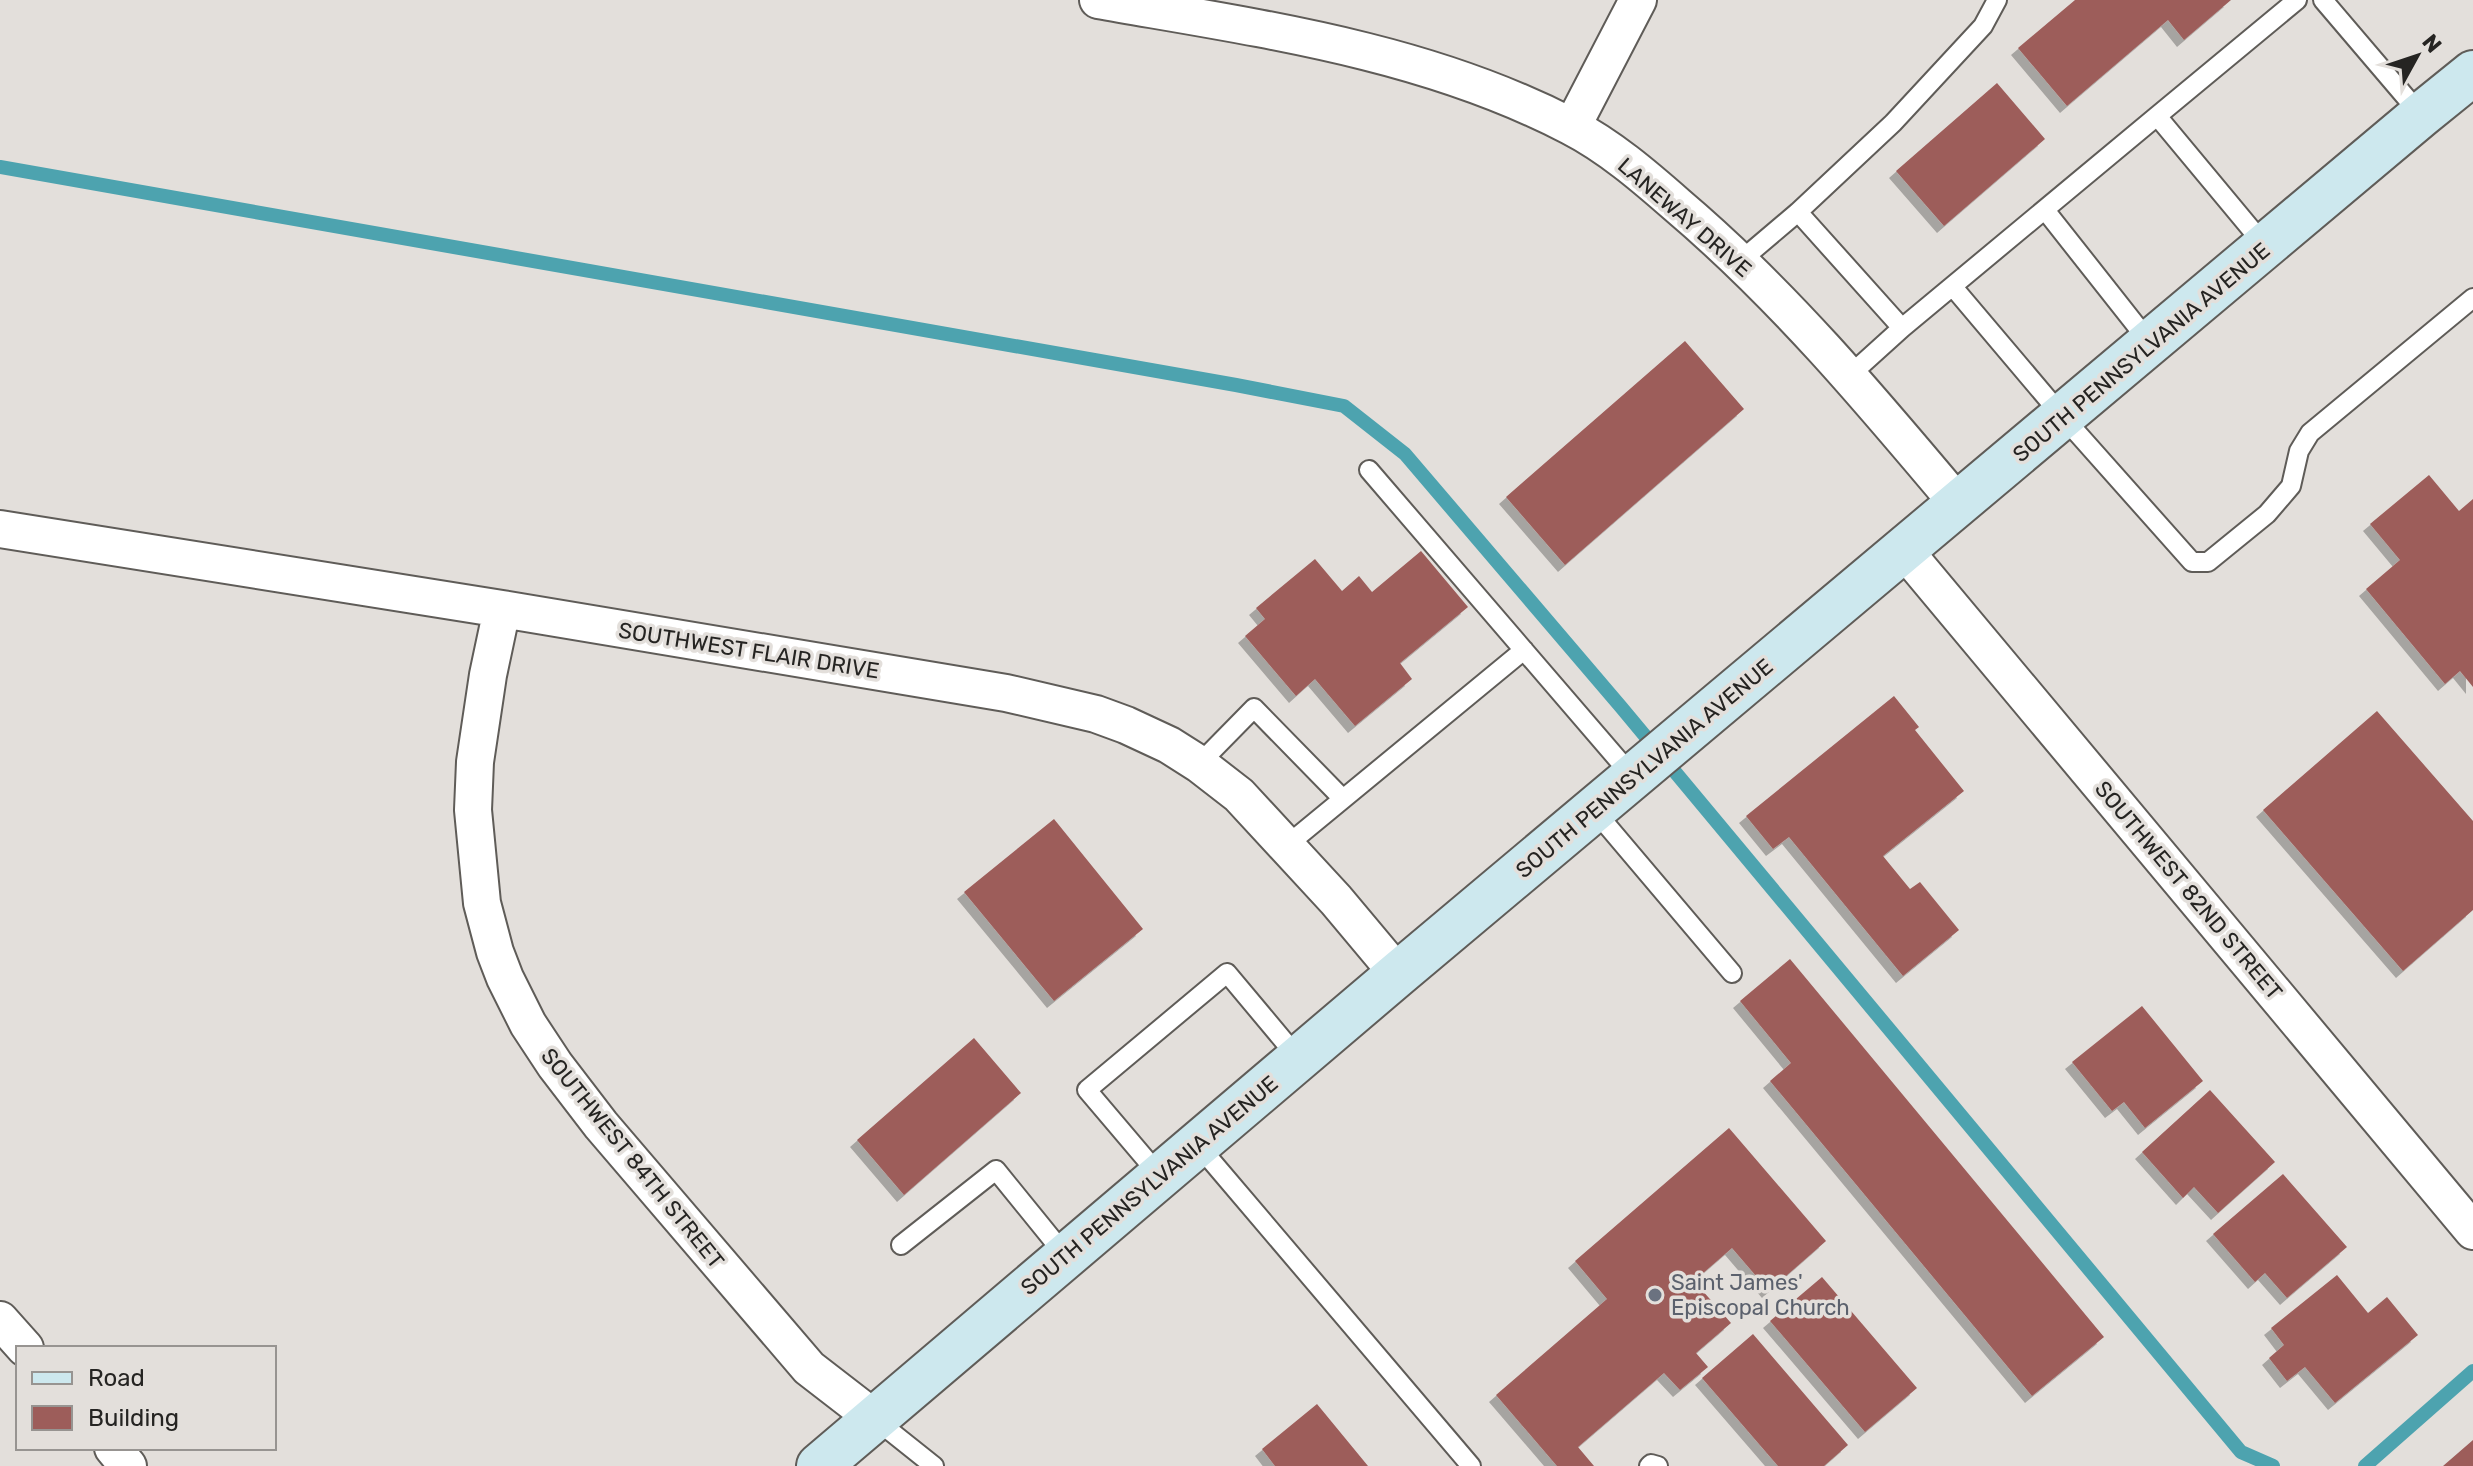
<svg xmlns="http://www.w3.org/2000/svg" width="2473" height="1466" font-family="Rubik,sans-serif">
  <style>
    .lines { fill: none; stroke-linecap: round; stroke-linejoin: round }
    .stream { stroke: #4da3af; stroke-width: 14 }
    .building { fill: #9d5d5a; filter: url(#shadow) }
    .lane-casing { stroke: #5f5c58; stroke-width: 22 }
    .street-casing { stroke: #5f5c58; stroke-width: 40 }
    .secondary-casing { stroke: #5f5c58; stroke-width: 48 }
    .lane { stroke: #fff; stroke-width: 18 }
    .street { stroke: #fff; stroke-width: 36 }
    .secondary { stroke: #cde8ee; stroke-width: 44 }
    .worship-dot { fill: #6b7280; stroke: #e3dfdb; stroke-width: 3 }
    .labels { text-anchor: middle; stroke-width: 7; stroke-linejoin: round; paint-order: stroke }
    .street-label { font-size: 22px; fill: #252422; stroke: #e3dfdb }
    .worship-label { font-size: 22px; fill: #5b616d; stroke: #e3dfdb; text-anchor: start }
  </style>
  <defs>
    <filter id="shadow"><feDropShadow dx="-7" dy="7" stdDeviation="0" flood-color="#0004"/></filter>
  </defs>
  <rect width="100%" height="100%" fill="#e3dfdb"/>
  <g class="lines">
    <path class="stream" d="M0,167L1236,385L1344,406L1405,454L1621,707L2241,1452L2273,1466
      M2365,1466L2473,1371"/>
  </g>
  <path class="building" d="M2075,0H2231L2184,40L2168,20L2067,106L2018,48Z
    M1997,83L2045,139L1944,226L1896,171Z
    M1685,341L1744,409L1565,565L1506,497Z
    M2429,475L2459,511L2473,499V687L2460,671L2445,684L2366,589L2400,560L2370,524Z
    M1421,551L1468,607L1400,663L1412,679L1355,726L1315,679L1296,696L1245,636L1265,619L1256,608L1315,559L1342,591L1359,576L1372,592Z
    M1894,696L1919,727L1915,730L1964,791L1883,856L1910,889L1920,882L1959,930L1903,976L1789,837L1773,849L1746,816Z
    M2377,711L2473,821V910L2403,971L2263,810Z
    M1054,819L1143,929L1054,1001L964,892Z
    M1790,959L2104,1337L2032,1396L1770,1081L1791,1063L1740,1001Z
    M2142,1006L2203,1081L2145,1128L2124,1102L2112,1111L2072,1062Z
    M974,1038L1021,1093L904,1195L857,1140Z
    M2210,1090L2275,1162L2218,1213L2194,1187L2183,1198L2142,1152Z
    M1729,1128L1826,1241L1769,1291L1732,1248L1694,1281L1731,1323L1696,1353L1708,1367L1680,1390L1664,1373L1578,1447L1594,1466H1557L1496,1395L1607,1299L1575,1261Z
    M2283,1174L2347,1247L2287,1298L2265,1273L2255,1282L2213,1234Z
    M2337,1275L2368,1313L2387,1297L2418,1335L2335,1403L2305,1367L2287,1381L2269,1358L2284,1345L2271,1328Z
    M1822,1277L1917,1388L1865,1432L1770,1321Z
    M1753,1334L1848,1445L1824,1466H1778L1702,1378Z
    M1317,1404L1368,1466H1275L1262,1449Z
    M2473,1440V1466H2443Z"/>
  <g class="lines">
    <defs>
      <path id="lane" d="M2323,0L2421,115
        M2045,210L2150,343
        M1798,212L1902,328
        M2266,247L2157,116L2297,0
        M1739,262L1798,212L1893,123L1983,26L1997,0
        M1953,287L2063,417L2192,562H2208L2267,514L2291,486L2299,451L2310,433L2473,298
        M1850,375L1902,328L2157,116
        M1369,470L1633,777
        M1199,764L1254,708L1342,798
        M1594,810L1732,973
        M1286,846L1524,650
        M1198,1145L1471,1466
        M1160,1176L1087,1090L1227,973L1299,1059
        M901,1245L996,1170L1065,1255
        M875,1419L934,1466
        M1649,1466L1651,1464L1658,1466"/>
      <path id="street" d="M1098,0C1257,28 1424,50 1570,126C1609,146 1644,176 1677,205C1782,294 1870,399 1959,505
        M1572,127L1638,0
        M0,529L502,609L1006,693L1096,714L1126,725L1169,745L1199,764L1239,795L1336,900L1398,974
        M1904,550L2473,1231
        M502,609L488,675L475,762L473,810L482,903L495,952L505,978L528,1024L555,1065L601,1125L809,1368L875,1419
        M0,1320L25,1348
        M113,1448L128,1466"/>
      <path id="secondary" d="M819,1466L1398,974L2421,115L2473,73"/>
    </defs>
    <use href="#lane" class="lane-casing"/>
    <use href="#street" class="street-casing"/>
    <use href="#secondary" class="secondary-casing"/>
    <use href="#lane" class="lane"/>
    <use href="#street" class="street"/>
    <use href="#secondary" class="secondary"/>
  </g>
  <circle class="worship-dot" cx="1655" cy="1295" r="8"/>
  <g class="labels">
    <g class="street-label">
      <text transform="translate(1685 217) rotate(41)" y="8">LANEWAY DRIVE</text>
      <text transform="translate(2141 352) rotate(-40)" y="8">SOUTH PENNSYLVANIA AVENUE</text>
      <text transform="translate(749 650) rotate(9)" y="8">SOUTHWEST FLAIR DRIVE</text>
      <text transform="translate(1644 768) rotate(-40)" y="8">SOUTH PENNSYLVANIA AVENUE</text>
      <text transform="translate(2189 890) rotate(50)" y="8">SOUTHWEST 82ND STREET</text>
      <text transform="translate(633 1158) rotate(51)" y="8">SOUTHWEST 84TH STREET</text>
      <text transform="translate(1149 1185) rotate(-40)" y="8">SOUTH PENNSYLVANIA AVENUE</text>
    </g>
    <g class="worship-label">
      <text x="1671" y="1290">Saint James'<tspan x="1671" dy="25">Episcopal Church</tspan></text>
    </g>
  </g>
  <rect x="16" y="1346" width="260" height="104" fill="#e3dfdb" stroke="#979491" stroke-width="2"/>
  <rect x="32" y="1372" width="40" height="12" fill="#cde8ee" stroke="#979491" stroke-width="2"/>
  <text x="88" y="1386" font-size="24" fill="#252422">Road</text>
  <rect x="32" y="1406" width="40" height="24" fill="#9d5d5a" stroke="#979491" stroke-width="2"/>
  <text x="88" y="1426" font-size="24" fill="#252422">Building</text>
  <g transform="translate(2417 56) rotate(50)" stroke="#e3dfdb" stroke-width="6" paint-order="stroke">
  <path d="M0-6L14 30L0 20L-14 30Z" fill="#252422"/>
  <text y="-12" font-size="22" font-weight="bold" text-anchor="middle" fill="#252422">N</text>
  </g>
</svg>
